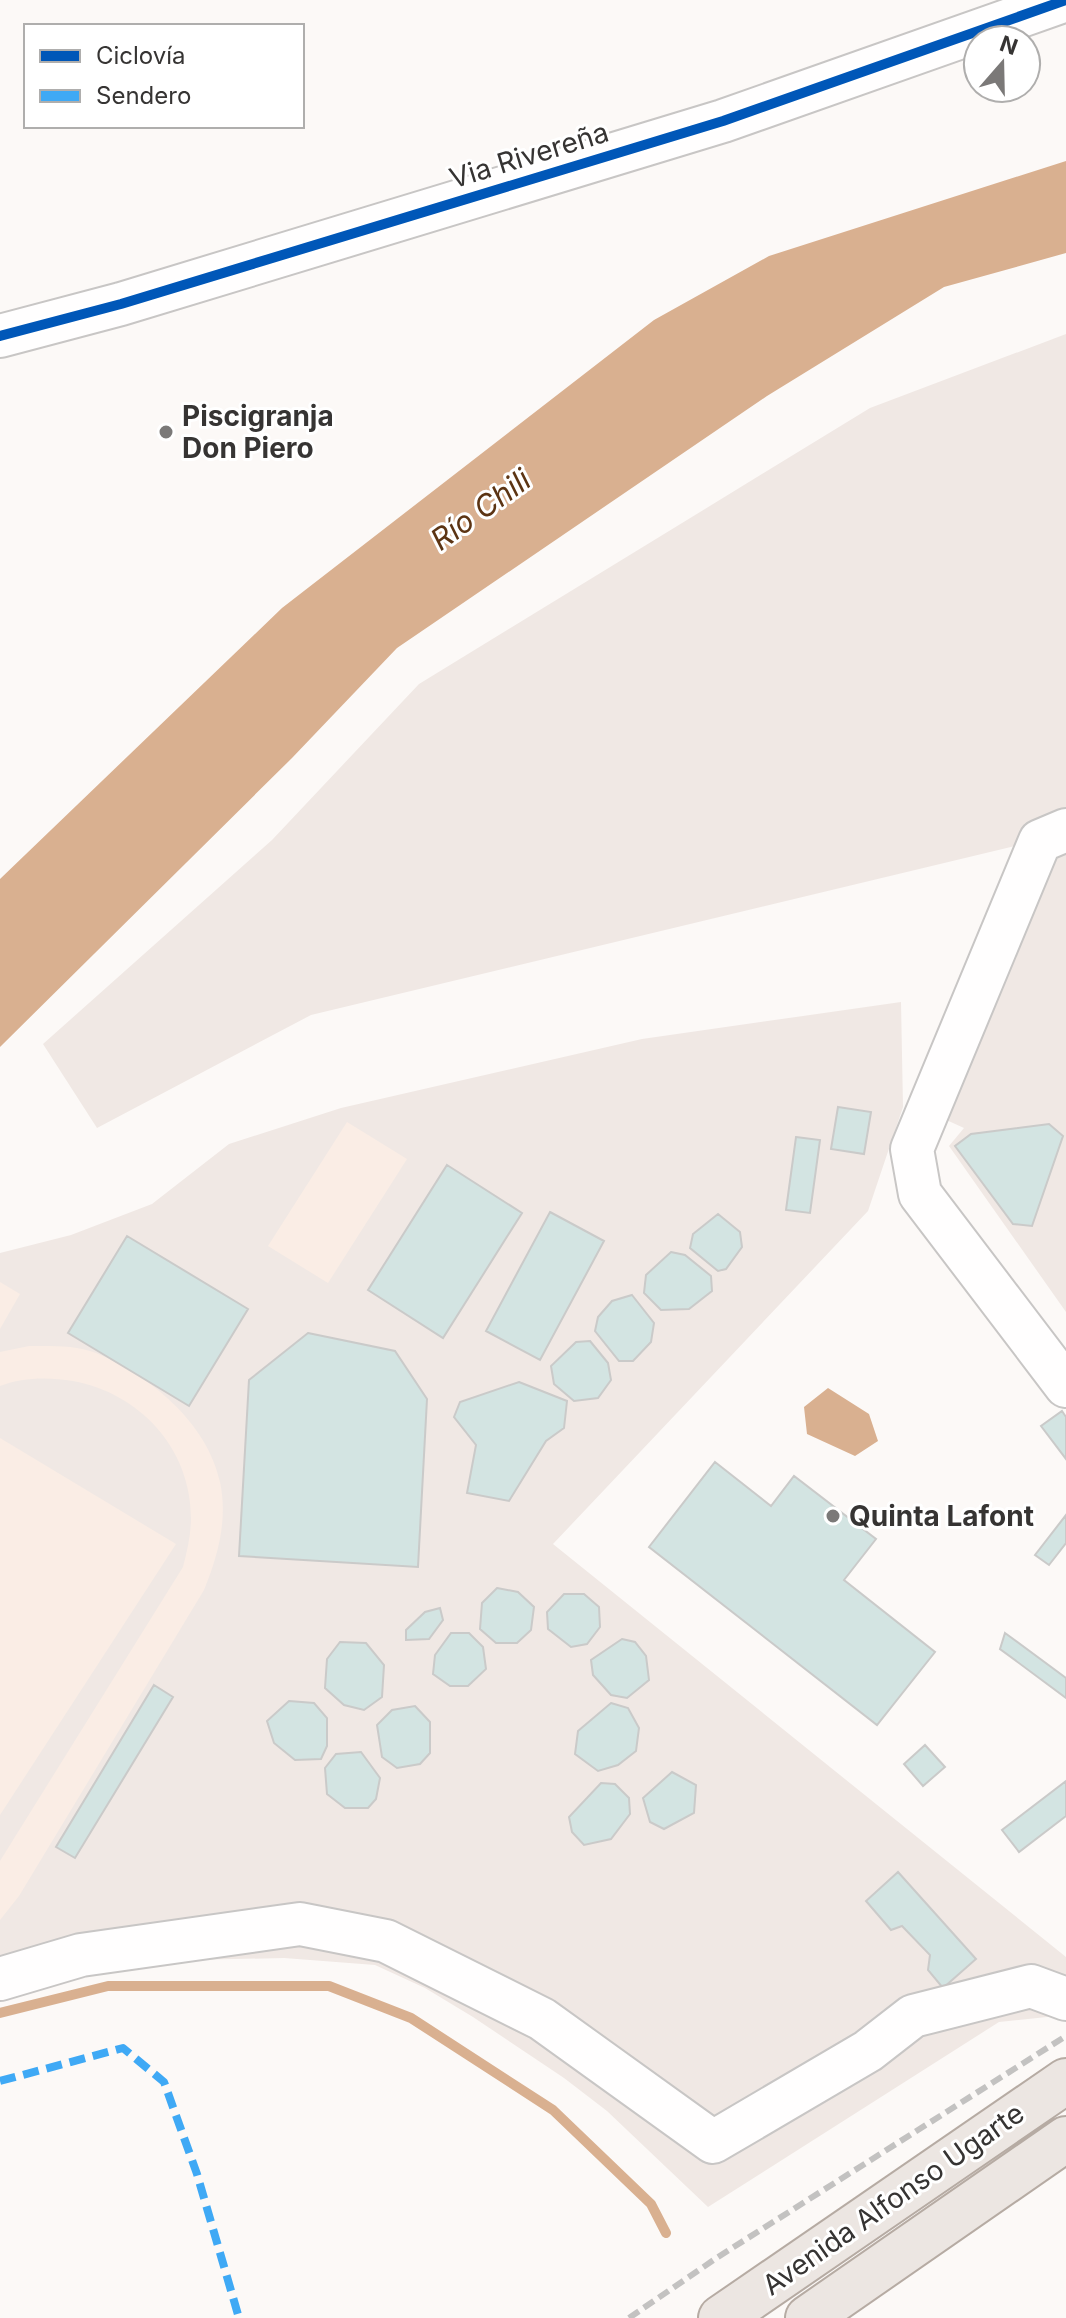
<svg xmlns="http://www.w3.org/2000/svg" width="1066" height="2318" font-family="Inter,sans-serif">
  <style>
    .built { fill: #f0e8e4 }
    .green { fill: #faede5 }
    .water { fill: #d9b090 }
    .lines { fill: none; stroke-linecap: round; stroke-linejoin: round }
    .stream { stroke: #d9b090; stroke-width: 10 }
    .building { fill: #d3e4e2; stroke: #cacac9; stroke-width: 2 }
    .minor-casing { stroke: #c8c6c5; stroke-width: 46 }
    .major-casing { stroke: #b6aba3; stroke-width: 48 }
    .minor { stroke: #fffefe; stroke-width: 42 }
    .major { stroke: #ece6e2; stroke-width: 44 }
    .rail { stroke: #c3c2c1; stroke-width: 6; stroke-dasharray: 12 6; stroke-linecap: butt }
    .quiet { stroke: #3fa9f5; stroke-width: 8; stroke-dasharray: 16 8; stroke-linecap: butt }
    .cycleway-casing { stroke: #fff; stroke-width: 15 }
    .cycleway { stroke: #0057b8; stroke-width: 10 }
    .poi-dot { fill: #7b7978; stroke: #fff; stroke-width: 3 }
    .labels { text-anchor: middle; stroke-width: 6; stroke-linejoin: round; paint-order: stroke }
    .street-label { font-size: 28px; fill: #363433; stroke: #fff }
    .poi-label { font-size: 28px; font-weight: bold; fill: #363433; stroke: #fff; text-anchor: start }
    .water-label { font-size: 30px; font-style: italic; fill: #5c3413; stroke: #fff }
  </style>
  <rect width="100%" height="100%" fill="#fcf9f7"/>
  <path class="built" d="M1066,334V1312L949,1146L964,1128L909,1103L1015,846L311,1015L97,1128L43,1044L272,840L419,684L870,408Z
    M901,1002L903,1107L868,1211L553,1544L1066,1957V2002L1047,2017L999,2022L708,2207L607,2111L564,2078L473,2017L425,1988L375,1965L284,1958L104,1962L0,1987V1253L71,1235L152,1204L229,1144L341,1108L642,1039Z"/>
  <path class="green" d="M347,1122L407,1159L328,1283L268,1246Z
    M0,1282L20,1294L0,1329Z
    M29,1346C51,1346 76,1345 96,1353C150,1376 207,1422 220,1482C228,1519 218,1556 204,1590L19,1896L0,1920V1861L183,1567C187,1551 191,1535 191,1518C191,1448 139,1393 73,1381C49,1377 23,1377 0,1386V1352Z
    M0,1438L176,1544L0,1815Z"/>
  <path class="water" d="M1066,161V253L944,287L767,396L397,648L292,758L0,1047V879L282,608L654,320L769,256Z
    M828,1388L869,1414L878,1441L855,1456L807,1434L804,1407Z"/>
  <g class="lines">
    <path class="stream" d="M0,2013L108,1986H329L411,2018L553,2110L651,2204L666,2233"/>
  </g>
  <path class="building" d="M838,1107L871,1112L864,1154L831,1149Z
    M1049,1124L1063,1136L1032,1226L1013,1224L955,1146L971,1134Z
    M796,1137L820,1140L810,1213L786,1210Z
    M447,1165L522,1213L443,1338L368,1290Z
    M550,1212L604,1241L540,1360L486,1331Z
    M718,1214L740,1232L742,1247L726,1269L718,1271L690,1248L693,1234Z
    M127,1236L248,1309L189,1406L68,1333Z
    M671,1252L685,1255L711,1276L712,1291L689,1309L661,1310L644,1293L646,1275Z
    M632,1295L654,1323L651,1342L633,1361H619L595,1331L598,1317L612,1301Z
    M308,1333L395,1351L427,1399L418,1567L239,1556L249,1380Z
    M590,1341L608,1363L611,1380L598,1398L574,1401L554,1384L551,1366L576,1342Z
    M519,1382L567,1401L564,1428L546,1441L509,1501L467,1493L476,1445L454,1417L460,1402Z
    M1062,1411L1066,1417V1459L1041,1426Z
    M715,1462L771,1506L794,1476L876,1539L844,1580L935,1652L877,1725L649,1547Z
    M1066,1515V1543L1049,1565L1035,1555Z
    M497,1588L518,1592L534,1607L531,1630L517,1643H496L480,1629L482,1603Z
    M564,1594H584L599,1607L600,1627L587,1644L571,1647L548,1629L547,1612Z
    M440,1608L443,1620L429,1639L406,1640V1630L425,1612Z
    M451,1633H469L483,1647L486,1669L468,1686H450L433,1674L435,1655Z
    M1005,1633L1066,1678V1698L1000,1649Z
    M622,1639L635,1642L646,1656L649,1680L627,1698L611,1695L593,1675L591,1660Z
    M340,1642L366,1643L384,1665L382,1697L364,1710L344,1705L325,1688L327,1659Z
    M154,1685L173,1697L75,1858L56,1847Z
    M289,1701L314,1703L327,1718V1746L321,1759L295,1760L274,1743L267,1721Z
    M611,1703L628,1708L639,1728L636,1751L618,1765L598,1771L575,1754L578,1731Z
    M415,1706L430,1722V1753L420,1764L397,1768L382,1757L377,1725L392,1710Z
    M925,1745L945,1767L923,1786L904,1764Z
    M361,1752L380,1778L376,1799L368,1808H345L327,1794L325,1768L336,1754Z
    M672,1772L696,1785L694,1813L664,1829L650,1822L643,1798Z
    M1066,1781V1816L1019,1852L1002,1830Z
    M601,1783L615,1784L629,1798L630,1814L611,1839L584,1845L572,1832L569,1817Z
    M898,1872L976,1959L943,1988L928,1970L930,1955L902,1926L891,1930L866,1901Z"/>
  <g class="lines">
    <defs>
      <path id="minor" d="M0,336L121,304L723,121L1066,0
        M1066,830L1040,841L912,1149L920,1194L1066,1386
        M0,1979L81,1955L300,1924L386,1941L542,2019L713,2142L868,2051L913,2016L1031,1986L1066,1999"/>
      <path id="major" d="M721,2318L1066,2081
        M808,2318L1066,2139"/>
    </defs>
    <use href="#minor" class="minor-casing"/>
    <use href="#major" class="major-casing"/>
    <use href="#minor" class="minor"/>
    <use href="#major" class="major"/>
    <path class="rail" d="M629,2318L718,2257L1066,2036"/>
    <path class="quiet" d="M0,2081L123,2048L164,2082L197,2174L239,2318"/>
    <defs>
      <path id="cycleway" d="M0,336L121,304L723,121L1066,0"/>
    </defs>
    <use href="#cycleway" class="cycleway-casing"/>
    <use href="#cycleway" class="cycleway"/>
  </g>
  <g class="poi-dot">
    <circle cx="166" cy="432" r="8"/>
    <circle cx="833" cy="1516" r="8"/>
  </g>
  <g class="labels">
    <g class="street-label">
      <text transform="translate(529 155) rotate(-17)" y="10">Via Rivereña</text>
      <text transform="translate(893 2199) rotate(-35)" y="10">Avenida Alfonso Ugarte</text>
    </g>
    <g class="poi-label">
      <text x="182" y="426">Piscigranja<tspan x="182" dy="32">Don Piero</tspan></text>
      <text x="849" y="1526">Quinta Lafont</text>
    </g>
    <g class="water-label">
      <text transform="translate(481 510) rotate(-36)" y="10">Río Chili</text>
    </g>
  </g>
  <rect x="24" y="24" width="280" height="104" fill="#ffffff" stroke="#afaead" stroke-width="2"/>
  <rect x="40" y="50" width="40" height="12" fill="#0057b8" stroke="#afaead" stroke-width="2"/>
  <text x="96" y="64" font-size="24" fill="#363433">Ciclovía</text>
  <rect x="40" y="90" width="40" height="12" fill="#3fa9f5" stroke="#afaead" stroke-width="2"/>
  <text x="96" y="104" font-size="24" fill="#363433">Sendero</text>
  <g transform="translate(1002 64) rotate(20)"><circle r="38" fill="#ffffff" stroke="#afaead" stroke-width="2"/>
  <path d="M0-6L14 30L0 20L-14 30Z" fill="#7b7978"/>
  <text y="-12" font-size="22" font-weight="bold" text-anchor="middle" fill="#363433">N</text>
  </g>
</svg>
